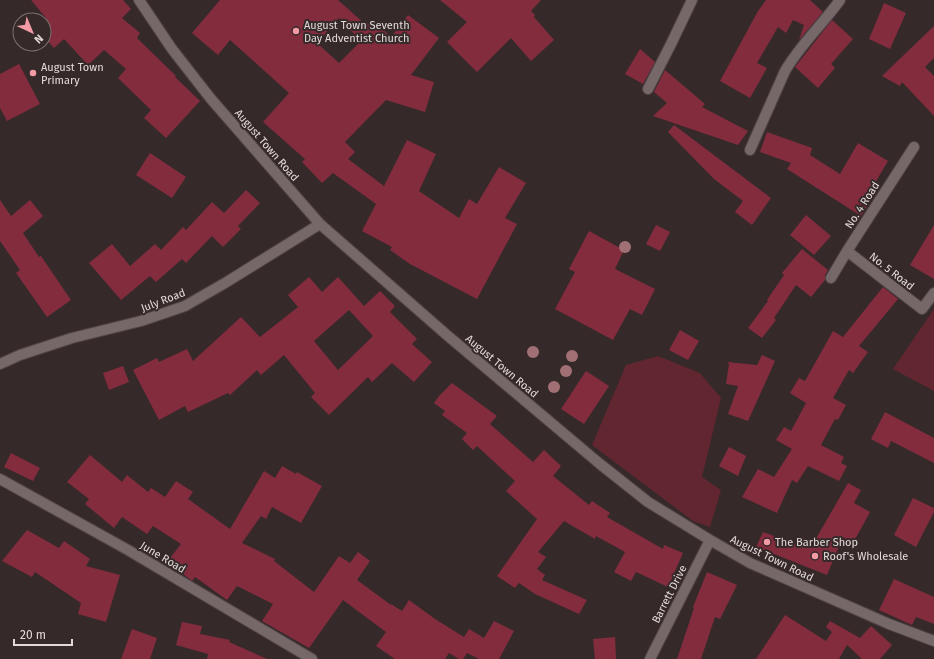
<svg xmlns="http://www.w3.org/2000/svg" width="934" height="659" font-family="'Fira Sans',sans-serif">
  <style>
    .green { fill: #622630 }
    .building { fill: #832c3e; fill-rule: evenodd }
    .lines { fill: none; stroke-linecap: round; stroke-linejoin: round }
    .minor-casing { stroke: #504547; stroke-width: 12 }
    .minor { stroke: #766768; stroke-width: 10 }
    .tree { fill: #a07075 }
    .poi-dot { fill: #f49aa5; stroke: #36292a; stroke-width: 1.5 }
    .labels { text-anchor: middle; stroke-width: 4; stroke-linejoin: round; paint-order: stroke }
    .poi-label { font-size: 11px; fill: #e2dada; stroke: #36292a; text-anchor: start }
    .street-label { font-size: 11px; fill: #e2dada; stroke: #36292a }
  </style>
  <rect width="100%" height="100%" fill="#36292a"/>
  <path class="green" d="M934,309V391L893,369Z
    M658,356L700,373L721,398L702,477L721,490L710,527L693,521L592,445L626,365Z"/>
  <path class="building" d="M31,0H123L131,9L122,18L140,33L137,38L176,76L175,77L200,101L166,138L144,118L151,110L118,78L126,69L104,50L88,65L64,39L54,48L44,37V20L46,18Z
    M220,0H338L366,25L370,20L381,31L382,29L391,37L408,15L439,38L411,75L434,82L425,112L386,100L345,142L355,152L348,159L384,186L407,140L436,154L419,191L459,218L469,199L477,204L499,167L526,183L505,218L517,224L477,299L410,264L390,250L392,247L362,231L376,204L333,173L322,183L302,162L305,159L263,122L289,93L230,40L218,55L192,33ZM339,18L361,41L339,63L317,43Z
    M440,0H541L531,11L535,15L534,17L554,40L531,61L511,38L477,72L447,42L467,22Z
    M766,0H810L823,12L799,40L804,25L793,20L786,33L778,27L757,63L767,68L750,98L720,81L758,11Z
    M884,3L906,13L890,49L869,39Z
    M832,20L853,39L831,64L835,68L818,88L795,67Z
    M934,26V58L925,67L934,76V116L902,82L900,86L882,76Z
    M640,49L655,62L643,84L625,74Z
    M19,64L40,104L7,121L0,108V74Z
    M665,70L705,104L702,107L748,131L738,145L653,116L667,103L654,92Z
    M674,125L771,198L752,225L735,212L743,201L714,179L668,132Z
    M767,132L812,148L810,155L840,174L858,143L888,161L869,193L874,196L861,216L787,169L791,163L760,152Z
    M150,153L186,177L172,198L136,175Z
    M246,190L260,203L238,226L241,229L223,247L212,236L186,263L182,259L156,282L150,276L121,300L89,263L112,244L130,266L155,244L161,250L183,227L186,230L212,202L224,213Z
    M0,200L11,216L30,200L43,216L23,233L39,257L41,256L71,300L47,317L16,273L20,270L0,241Z
    M806,215L831,236L814,255L790,235Z
    M656,225L670,232L660,251L646,244Z
    M934,225V279L910,265Z
    M589,231L624,250L615,269L655,289L642,315L630,309L613,340L555,309L575,272L569,269Z
    M802,249L828,270L825,275V280L811,297L796,285L774,318L776,320L762,338L748,328L768,301L767,300L784,275L782,273Z
    M309,277L322,292L338,277L364,306L380,291L395,306L390,312L417,339L412,344L432,362L414,382L392,363L372,382L368,377L329,415L311,397L315,393L284,355L261,375L257,370L230,395L228,393L188,412L185,406L159,420L133,370L157,358L159,362L187,349L193,361L241,317L260,337L298,307L288,295ZM349,310L373,336L338,370L314,341Z
    M883,287L898,299L859,346L868,352L853,373L849,370L833,398L846,405L838,420L835,419L821,445L844,457L841,463L847,466L839,481L808,466L797,483L792,480L777,513L742,497L758,469L774,477L792,449L776,440L784,427L791,431L806,403L790,393L799,378L805,381L833,331L843,337Z
    M680,330L699,341L688,360L669,350Z
    M762,355L775,361L748,421L728,414L738,386L726,384L729,364L727,362L757,365Z
    M123,366L129,382L109,390L103,373Z
    M586,371L609,386L584,424L561,409Z
    M452,383L497,416L490,424L533,462L544,450L561,466L553,476L589,505L592,501L610,513L607,517L663,549L664,545L683,553L668,587L636,572L631,581L614,572L625,552L596,536L595,539L564,521L538,552L546,557L537,569L545,575L542,580L587,600L579,614L535,594L519,583L515,588L497,576L537,519L506,491L515,481L477,446L473,450L462,439L467,433L442,415L445,411L434,403L439,396Z
    M885,412L934,438V463L891,441L888,448L871,439Z
    M729,447L746,456L738,476L719,466Z
    M11,453L40,468L33,481L4,467Z
    M90,455L122,482L127,475L148,492L151,488L165,497L176,481L193,492L188,499L230,529L264,471L275,478L282,466L296,474L297,472L322,486L301,523L272,507L266,519L261,516L242,543L275,559L274,561L314,592L339,556L350,563L358,552L370,561L357,580L391,605V604L402,611L409,600L435,619L464,637L469,629L484,638L494,621L514,631L499,659H479L467,653L463,659H459L449,653L445,659H395L376,646L386,632L343,600L309,648L262,621L273,604L237,586L227,600L195,577L192,581L191,580L167,562L181,544L153,526L147,534L122,517L114,528L85,504L89,499L67,482Z
    M848,483L861,490L854,503L870,512L853,543L843,537L827,575L756,547L763,532L799,545L802,537L814,542Z
    M913,498L934,508V512L916,547L894,535Z
    M27,530L59,548L64,541L90,559L86,566L120,575L106,622L78,614L81,603L35,572L32,577L2,561Z
    M707,572L737,585L720,619L715,617L701,659H677L694,608L693,607Z
    M894,579L934,597V624L916,617L912,625L879,610Z
    M785,615L826,641L832,632L826,627L830,621L860,638L871,626L892,645L880,659H862L847,645L839,659H756Z
    M182,622L202,626L200,634L230,640L229,642L267,659H207L208,654L176,645Z
    M132,629L157,638L150,659H121Z
    M615,637L616,659H595L593,639Z"/>
  <g class="lines">
    <defs>
      <path id="minor" d="M139,0L172,49L211,99L320,224L448,336L600,464L648,502L710,540L750,563L889,624L934,641
        M648,89L671,44L692,0
        M750,150L785,71C800,45 822,25 840,0
        M847,251L922,309L934,293
        M831,278L847,251L914,147
        M0,364L20,355L72,338L141,321L185,306L225,283L320,224
        M0,479L128,550L312,659
        M650,659L710,540"/>
    </defs>
    <use href="#minor" class="minor-casing"/>
    <use href="#minor" class="minor"/>
  </g>
  <g class="tree">
    <circle cx="625" cy="247" r="6"/>
    <circle cx="533" cy="352" r="6"/>
    <circle cx="572" cy="356" r="6"/>
    <circle cx="566" cy="371" r="6"/>
    <circle cx="554" cy="387" r="6"/>
  </g>
  <g class="poi-dot">
    <circle cx="296" cy="31" r="4"/>
    <circle cx="33" cy="73" r="4"/>
    <circle cx="767" cy="542" r="4"/>
    <circle cx="815" cy="556" r="4"/>
  </g>
  <g class="labels">
    <g class="poi-label">
      <text x="304" y="29">August Town Seventh<tspan x="304" dy="13">Day Adventist Church</tspan></text>
      <text x="41" y="71">August Town<tspan x="41" dy="13">Primary</tspan></text>
      <text x="775" y="546">The Barber Shop</text>
      <text x="823" y="560">Roof's Wholesale</text>
    </g>
    <g class="street-label">
      <text transform="translate(267 145) rotate(49)" y="4">August Town Road</text>
      <text transform="translate(862 205) rotate(-57)" y="4">No. 4 Road</text>
      <text transform="translate(892 271) rotate(38)" y="4">No. 5 Road</text>
      <text transform="translate(163 300) rotate(-21)" y="4">July Road</text>
      <text transform="translate(502 366) rotate(40)" y="4">August Town Road</text>
      <text transform="translate(163 557) rotate(31)" y="4">June Road</text>
      <text transform="translate(772 558) rotate(26)" y="4">August Town Road</text>
      <text transform="translate(669 594) rotate(-63)" y="4">Barrett Drive</text>
    </g>
  </g>
  <g transform="translate(32 32) rotate(136)"><circle r="19" fill="#36292a" stroke="#7b7070"/>
  <path d="M0-3L7 15L0 10L-7 15Z" fill="#f49aa5"/>
  <text y="-6" font-size="11" font-weight="bold" text-anchor="middle" fill="#e2dada">N</text>
  </g>
  <path d="M14 639v6h58v-6" fill="none" stroke="#e2dada" stroke-width="2"/>
  <text x="20" y="639" font-size="12" fill="#e2dada" stroke="#36292a" stroke-width="3" paint-order="stroke">20 m</text>
</svg>
